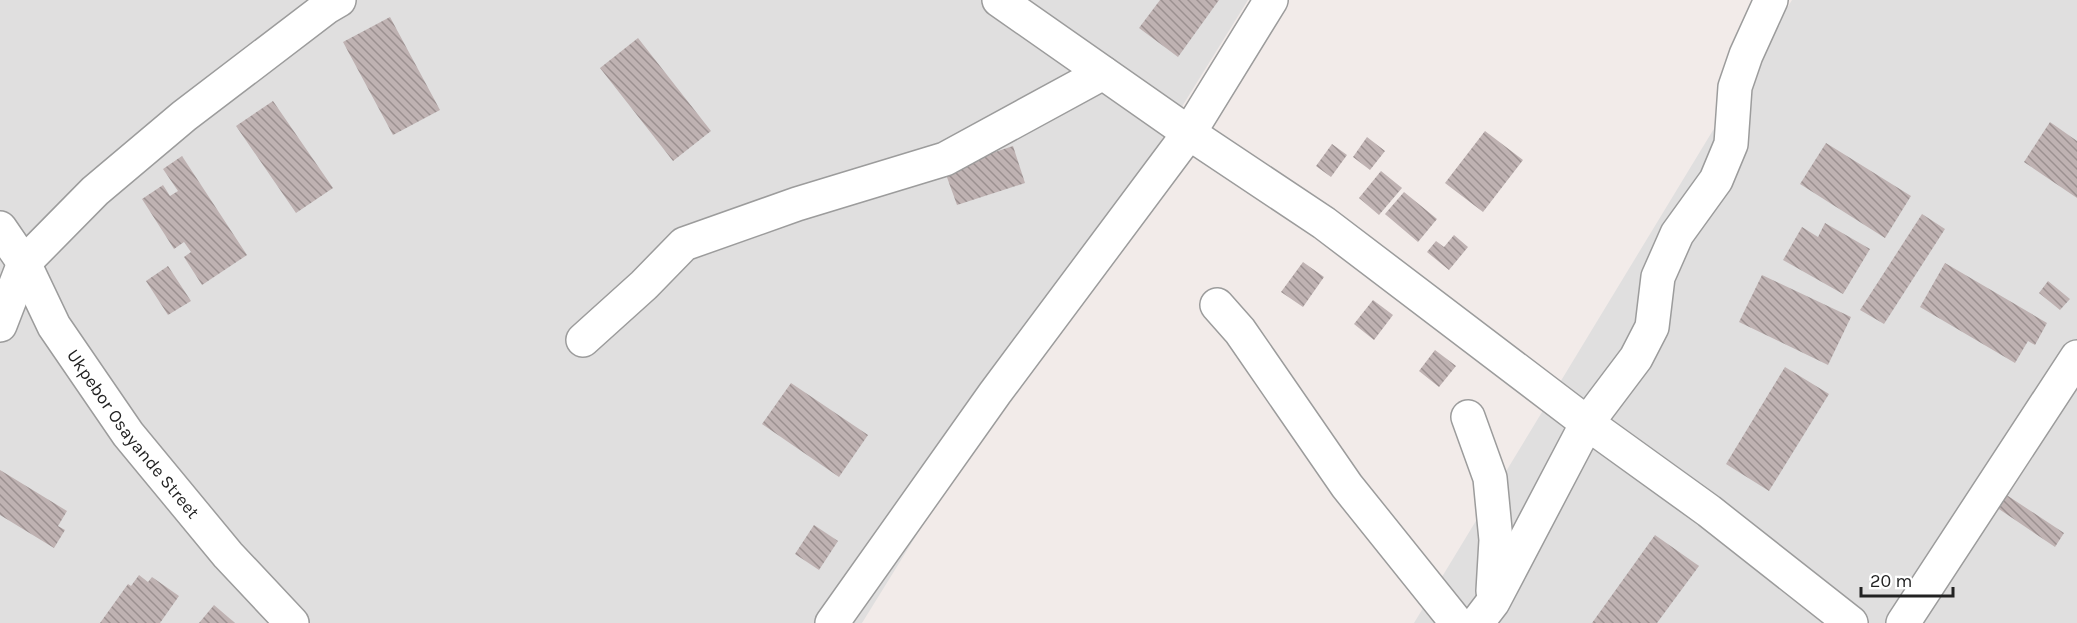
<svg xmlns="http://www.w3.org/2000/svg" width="2077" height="623" font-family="Karla,sans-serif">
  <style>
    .residential { fill: #e0dfdf }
    .building { fill: url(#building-back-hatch) }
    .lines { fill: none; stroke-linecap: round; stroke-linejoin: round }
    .minor-casing { stroke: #9c9c9c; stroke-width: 36 }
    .minor { stroke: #fff; stroke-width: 33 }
    .labels { text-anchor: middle; stroke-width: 5; stroke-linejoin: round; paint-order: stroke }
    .street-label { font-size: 18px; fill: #222; stroke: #fff }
  </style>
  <defs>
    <pattern id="building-back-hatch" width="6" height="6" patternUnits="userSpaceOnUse" patternTransform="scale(1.5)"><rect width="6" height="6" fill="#bfb2b2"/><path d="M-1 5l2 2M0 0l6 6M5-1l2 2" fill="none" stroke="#9b9090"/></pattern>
  </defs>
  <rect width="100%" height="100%" fill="#f2ebe9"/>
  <path class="residential" d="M0,0H1248L862,623H0Z
    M1792,0H2077V623H1414Z"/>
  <path class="building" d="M1160,0H1219L1178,57L1139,28Z
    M390,17L440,110L393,135L343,42Z
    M638,38L711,131L673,161L600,68Z
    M273,101L333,188L296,213L236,126Z
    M2050,122L2077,141V198L2024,162Z
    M1485,131L1523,160L1483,212L1445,183Z
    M1367,137L1385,151L1370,170L1353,157Z
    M1826,143L1911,196L1885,238L1800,184Z
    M1332,144L1347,155L1331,177L1316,166Z
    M1013,146L1025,183L957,205L944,169Z
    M182,156L247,255L202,285L184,257L191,252L184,242L174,249L142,199L163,185L170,196L178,191L163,169Z
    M1381,171L1402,188L1379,215L1359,198Z
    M1404,192L1437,219L1418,242L1385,214Z
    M1922,214L1945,229L1884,324L1860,310Z
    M1825,223L1870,249L1843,294L1783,260L1802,227L1818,237Z
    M1454,235L1468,247L1449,270L1427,252L1436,241L1444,247Z
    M1303,262L1324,277L1303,307L1281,292Z
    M1945,263L2047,323L2035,345L2028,341L2015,363L1920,307Z
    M168,266L191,301L168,315L146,281Z
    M1762,275L1851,317L1828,365L1739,322Z
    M2048,281L2070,299L2060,310L2039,293Z
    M1373,300L1393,315L1374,340L1354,324Z
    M1435,350L1456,366L1439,387L1419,371Z
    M1785,367L1829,394L1769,491L1726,464Z
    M791,383L868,435L839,477L762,424Z
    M0,470L67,511L58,526L65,530L54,548L0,515Z
    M2002,492L2064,533L2055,547L1993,505Z
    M814,525L838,541L819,570L795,554Z
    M1655,535L1699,566L1657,623H1592Z
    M139,575L148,582L152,577L179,596L160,623H100L128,584L131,586Z
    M214,605L235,623H199Z"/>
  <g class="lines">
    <defs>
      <g id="minor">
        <path d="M999,0L1189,133L1324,223L1587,423L1709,511L1851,623"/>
        <path id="s1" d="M0,228L24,263L54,326L128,434L228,555L292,623"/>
        <path d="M1217,305L1240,331L1347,486L1457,623"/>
        <path d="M0,325L24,263L95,191L184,116L327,7L339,0"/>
        <path d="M583,340L644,285L684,244L797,204L945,159L1103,73"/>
        <path d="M1468,417L1490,478L1496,540L1493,591"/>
        <path d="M832,623L995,393L1189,133L1271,0"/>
        <path d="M1477,623L1493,602L1587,423L1636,358L1652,327L1658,277L1677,234L1716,180L1731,144L1735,87L1746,55L1771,0"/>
        <path d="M1903,623L2077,357"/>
      </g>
    </defs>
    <use href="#minor" class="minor-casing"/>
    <use href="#minor" class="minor"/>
  </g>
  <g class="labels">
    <g class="street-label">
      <text dy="6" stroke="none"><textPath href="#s1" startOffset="246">Ukpebor Osayande Street</textPath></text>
    </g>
  </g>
  <path d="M1861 587v9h92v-9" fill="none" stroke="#222222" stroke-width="3"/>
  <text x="1870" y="587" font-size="18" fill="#222222" stroke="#ffffff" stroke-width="4.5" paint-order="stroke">20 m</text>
</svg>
